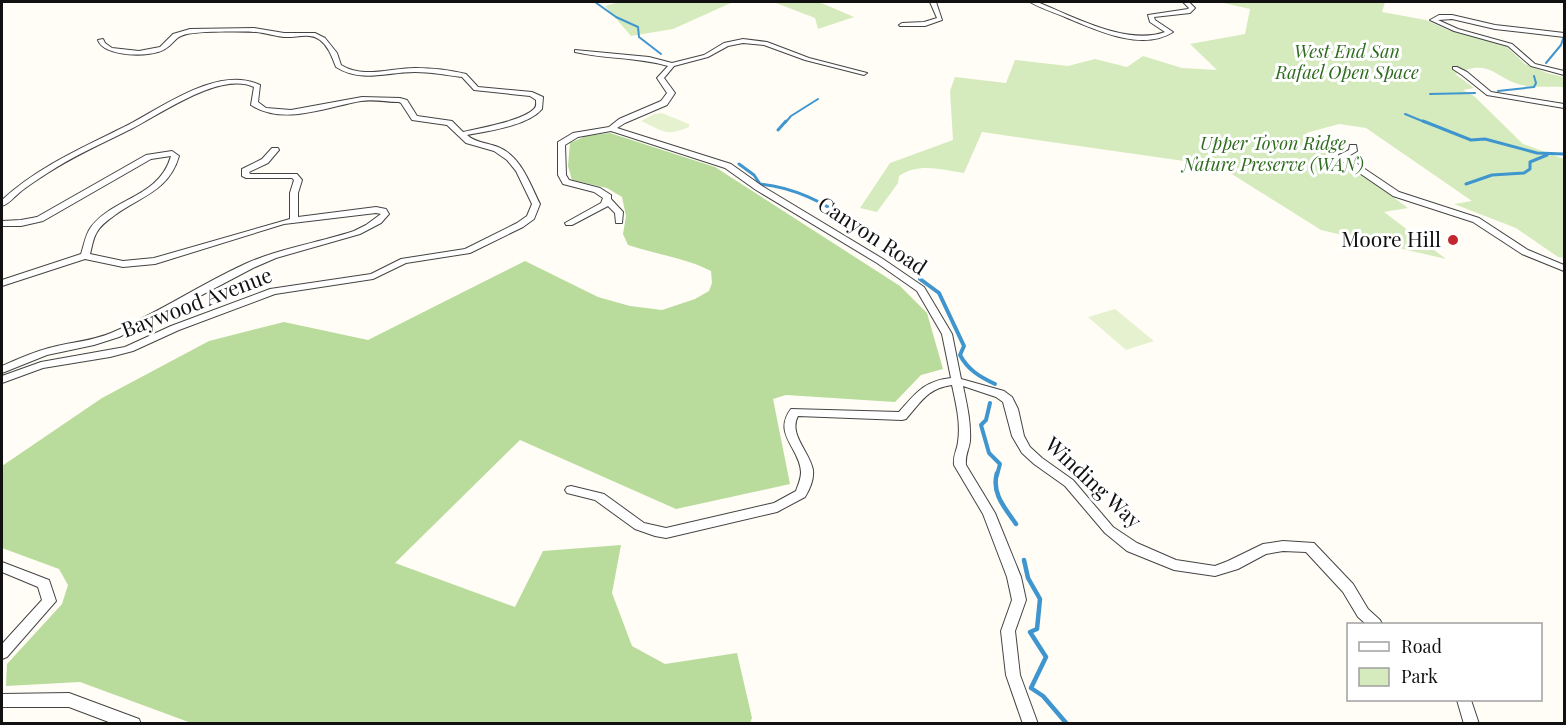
<svg xmlns="http://www.w3.org/2000/svg" width="1566" height="725" font-family="'Playfair Display',serif">
  <style>
    .green { fill: #d5ebbd }
    .forest { fill: #b9dc9c }
    .pitch { fill: #e6f2cf }
    .lines { fill: none; stroke-linecap: round; stroke-linejoin: round }
    .stream-far3 { stroke: #3f96cf; stroke-width: 2 }
    .stream-far2 { stroke: #3f96cf; stroke-width: 3 }
    .stream-far1 { stroke: #3f96cf; stroke-width: 4 }
    .stream { stroke: #3f96cf; stroke-width: 4.5 }
    .minor-casing { stroke: #444; stroke-width: 2 }
    .minor { fill: #fff; fill-rule: evenodd }
    .poi-dot { fill: #c4262e; stroke: #fff; stroke-width: 2 }
    .labels { text-anchor: middle; stroke-width: 6; stroke-linejoin: round; paint-order: stroke }
    .far-park-label { font-size: 18px; font-style: italic; fill: #2f6b1f; stroke: #fff }
    .street-label { font-size: 21px; fill: #111; stroke: #fff }
    .poi-label { font-size: 21px; fill: #111; stroke: #fff; text-anchor: end }
  </style>
  <rect width="100%" height="100%" fill="#fffdf5"/>
  <path class="green" d="M620,2H733L673,29L631,36L605,6Z
    M764,2H819L854,17L818,29L815,18L776,3Z
    M1219,2H1385L1382,12L1426,20L1448,30L1505,45L1525,64L1547,73L1564,77V87C1551,86 1535,88 1522,85C1495,79 1491,57 1455,74L1474,88L1463,90L1474,96L1523,144L1564,159V258L1558,257L1516,228L1454,204L1472,201L1366,128L1339,124L1306,133L1408,208L1384,212L1446,259L1321,230L1219,166L982,132L964,173C942,170 919,162 899,176L898,183L877,212L860,208L890,163L953,140L950,91L955,77L1006,83L1015,60L1068,66L1095,59L1127,67L1143,56L1182,68L1217,70L1190,44L1245,34L1250,9Z"/>
  <path class="forest" d="M610,133L715,167L900,286L927,313L943,369L921,375L895,402L786,395L773,399L790,484L676,509L520,440L395,563L515,607L543,551L621,545L612,593L632,646L665,664L737,653L752,718L750,723L194,724L80,682L6,686L7,664L62,604L68,585L59,569L2,548V466L102,398L209,341L284,322L368,340L525,261L598,297L630,306L662,310L695,299L709,291L712,283L711,271C686,258 655,254 628,245L623,234L626,216L622,197L607,188L572,180L568,166L570,143L586,136Z"/>
  <path class="pitch" d="M662,113L689,124V127C666,137 663,131 641,121L654,114Z
    M1115,309L1154,341L1126,350L1088,317Z"/>
  <g class="lines">
    <path class="stream-far3" d="M595,2L616,17L638,27L639,37L661,54
      M1546,63L1561,45L1563,39
      M1498,91L1534,87L1536,83L1534,76
      M1430,94L1475,93
      M1405,114L1427,123
      M785,123L791,116L818,99"/>
    <path class="stream-far2" d="M1423,121L1471,140L1485,139L1537,153L1564,154
      M778,130L786,121
      M739,164L754,175L760,184C792,187 825,202 850,222
      M1466,184L1492,175L1524,173L1530,169V162L1547,155
      M902,258L914,266L920,278"/>
    <path class="stream-far1" d="M920,276V279L939,293L964,346L960,355C968,370 980,377 995,384
      M990,403L986,420L981,425L989,453L1000,464L997,475"/>
    <path class="stream" d="M997,473C991,493 1005,508 1016,524
      M1024,560L1028,578L1040,599L1037,629L1030,632L1046,657L1031,688L1043,696L1067,724"/>
    <defs>
      <path id="minor" d="M930,2H936L942,20L925,26H900L899,25L902,23L924,22L937,18Z
        M1030,2H1037C1073,16 1126,46 1165,32L1150,22L1148,15L1188,9L1189,8L1183,2H1189L1195,8L1190,13L1154,17L1155,20L1173,32C1142,52 1096,30 1065,17C1053,12 1040,8 1030,2Z
        M1439,15H1452L1495,25L1564,33V37L1495,29L1452,19L1438,20L1458,29L1512,44L1535,64L1564,71V75L1531,66L1508,46L1454,31L1430,20Z
        M254,28L284,33H315L325,38L337,53L341,65C364,79 390,68 415,68C432,68 450,70 466,74L478,87L532,92L543,97L542,109C527,126 489,131 467,135C476,143 488,143 498,147C521,156 530,184 540,204L534,219L523,227L470,253L406,263L373,279L275,294L179,330L133,351L110,357L43,368L2,383V376L41,362L125,347L171,326L270,289L371,274L401,259L465,249L517,223L527,216L532,204L516,171L507,160L494,151L466,143L447,125L412,120L401,103L399,102C386,102 374,99 361,101C326,107 284,126 251,105L254,87C220,71 161,114 131,129C103,143 73,156 46,174C37,180 27,186 19,193C13,198 9,204 2,206V200C39,166 84,147 128,125C164,106 219,65 260,85L258,102L266,108L291,110L362,97L400,98L407,100L417,116L452,121L463,132C480,128 522,121 534,109C537,106 536,104 536,100L530,96L474,90L462,77C446,75 430,72 415,72C387,72 361,83 336,67C332,57 329,47 320,40C310,32 296,38 284,37C275,36 266,33 256,32C242,31 200,31 187,34C174,37 175,43 165,49C152,58 103,57 98,40L103,39L105,43L112,48L139,51L160,47L173,34L190,29Z
        M743,39L767,42L809,58L867,73L864,75L805,60L764,45L743,43L728,46L708,57L674,66L664,78L675,93L667,105L625,123L617,128L731,164L762,186L883,259L924,287L952,334L961,379L1004,391L1012,397L1018,409L1024,436L1030,447L1042,458L1073,480L1113,527L1137,543L1176,560L1215,566L1228,561L1263,544L1283,541L1314,543L1353,584L1368,609L1380,620L1382,624H1366L1358,617L1343,592L1306,552L1283,551L1266,554L1238,569L1215,576L1174,570L1127,551L1105,533L1065,486L1034,464L1022,453L1012,436L1003,402L996,397L963,386C967,405 971,422 970,441C969,450 965,454 966,465L995,513L1021,577L1026,600L1015,631L1020,675L1038,724H1023L1006,675L1001,631L1012,600L1007,577L983,514L954,465C953,454 957,451 958,442C961,423 956,404 952,385C928,388 921,402 906,419L902,420L798,416C788,434 810,452 813,470C814,479 810,489 805,497L777,512L666,538L655,536L635,529L595,500L567,493L565,490L567,487L571,486L604,494L644,523L666,528L774,503L796,491C798,485 801,479 801,472C800,448 772,434 791,409L899,412C916,393 924,381 951,378L942,334L917,291L877,263L756,190L725,168L611,131L578,137L565,145L566,175L569,180L600,188L611,195V199L623,212L622,223H616L615,213L608,206L572,225H566L565,223L601,203L603,198L594,192L563,184L558,175V142L573,133L609,127L619,119L661,101L667,93L657,78L668,66C637,57 605,59 575,52V50L649,57L672,63L704,55L724,43Z
        M1453,67H1457L1467,72L1491,92L1564,104V108L1487,95L1462,75L1453,69Z
        M1350,145H1356L1357,151L1347,157L1399,192L1479,218L1528,250L1564,265V271L1522,254L1473,222L1393,196L1339,159V155L1349,150Z
        M272,148H278L279,150L268,163L249,172L250,174H297L302,180L298,193V217L376,207L386,209L389,214L381,223L360,234L276,258L253,268L164,315L119,337L94,345L47,355L2,373V366C18,359 35,351 53,347C72,342 92,341 111,333C157,314 199,285 245,264C280,248 318,243 354,231L366,225L381,214L376,213L284,224L155,264L123,267L85,259L2,286V280L81,254C84,246 85,235 91,227C114,197 159,198 171,156L151,159L43,221L21,226H2V221L21,220L37,217L146,155L172,151L179,156C169,191 141,196 115,215C108,220 101,225 97,232C93,238 92,247 90,254L123,261L154,258L290,219V193L294,180L292,178H246L242,176V169L262,159Z
        M2,562L49,580L56,601L7,657L2,659V644L42,600L38,587L2,572Z
        M69,693L139,719L141,724H114L69,707H2V694Z
        M1457,700H1471L1479,724H1464Z"/>
    </defs>
    <use href="#minor" class="minor-casing"/>
    <use href="#minor" class="minor"/>
  </g>
  <circle class="poi-dot" cx="1453" cy="240" r="6"/>
  <g class="labels">
    <g class="far-park-label">
      <text x="1347" y="58">West End San<tspan x="1347" dy="21">Rafael Open Space</tspan></text>
      <text x="1273" y="150">Upper Toyon Ridge<tspan x="1273" dy="21">Nature Preserve (WAN)</tspan></text>
    </g>
    <g class="street-label">
      <text transform="translate(872 236) rotate(33)" y="7">Canyon Road</text>
      <text transform="translate(197 303) rotate(-21)" y="7">Baywood Avenue</text>
      <text transform="translate(1093 483) rotate(43)" y="7">Winding Way</text>
    </g>
    <g class="poi-label">
      <text x="1441" y="247">Moore Hill</text>
    </g>
  </g>
  <rect width="1566" height="725" fill="none" stroke="#111111" stroke-width="6"/>
  <rect x="1347" y="623" width="195" height="78" fill="#ffffff" stroke="#a0a0a0" stroke-width="1.5"/>
  <rect x="1359" y="642" width="30" height="9" fill="#ffffff" stroke="#a0a0a0" stroke-width="1.5"/>
  <text x="1401" y="653" font-size="18" fill="#111111">Road</text>
  <rect x="1359" y="668" width="30" height="18" fill="#d5ebbd" stroke="#a0a0a0" stroke-width="1.5"/>
  <text x="1401" y="683" font-size="18" fill="#111111">Park</text>
</svg>
